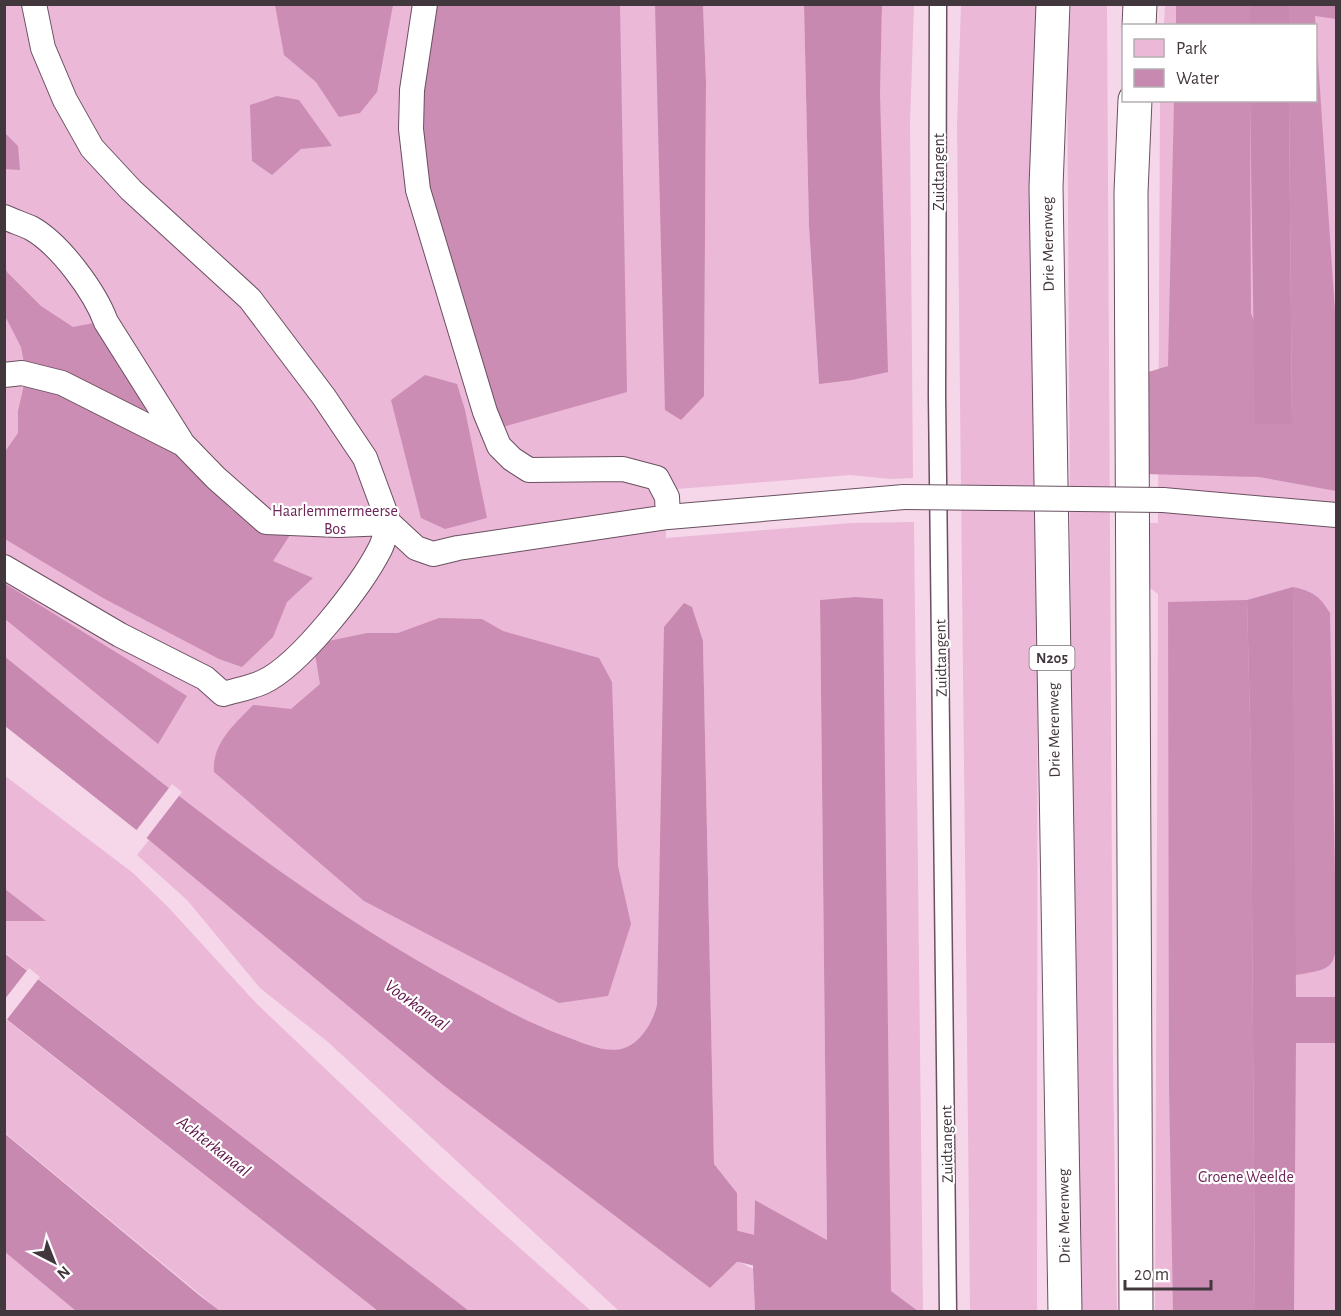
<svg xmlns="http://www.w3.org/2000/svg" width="1341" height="1316" font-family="'Alegreya Sans',sans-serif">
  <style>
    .green { fill: #ebb8d7 }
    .forest { fill: #cc8db5 }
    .water { fill: #c889b1 }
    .pier { fill: #f6d7e9 }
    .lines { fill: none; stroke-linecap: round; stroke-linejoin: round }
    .canal { stroke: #c889b1; stroke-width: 30 }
    .service-casing { stroke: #6a5060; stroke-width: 19 }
    .pedestrian-casing { stroke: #6a5060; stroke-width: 26 }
    .trunk-casing { stroke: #6a5060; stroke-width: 35 }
    .service { stroke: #fff; stroke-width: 16 }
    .pedestrian { stroke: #fff; stroke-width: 24 }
    .trunk { stroke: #fff; stroke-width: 33 }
    .pedestrian-bridge-casing { stroke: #6a5060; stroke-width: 26; stroke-linecap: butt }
    .pedestrian-bridge { stroke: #fff; stroke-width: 24 }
    .labels { text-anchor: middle; stroke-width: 4.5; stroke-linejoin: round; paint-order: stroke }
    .shield { fill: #fff; stroke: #7b7378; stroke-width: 1.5 }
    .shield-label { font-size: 15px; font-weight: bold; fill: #43373e }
    .street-label { font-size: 16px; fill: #43373e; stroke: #fff }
    .park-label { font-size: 16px; fill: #6e2458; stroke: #fff }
    .water-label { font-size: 18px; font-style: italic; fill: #5e1349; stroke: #fff }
  </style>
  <rect width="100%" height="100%" fill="#f6d7e9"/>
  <path class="green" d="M4,5H655L704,396L706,82L703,5H804L809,226L819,383L880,95L882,5H914L910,123L913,478L891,479L851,475L665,490L666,538L851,523L914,522L923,1311H918L891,1291L855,597L820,600L827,1240L755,1200L754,1240L738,1234L737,1193L714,1164L703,641L672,1092L408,992L5,680Z
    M961,5H1038L1037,1311H970L957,124Z
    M1071,5H1107L1113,1063L1117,1312L1082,1311L1071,665L1067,56Z
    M1165,5H1336V1311H1155L1158,594L1139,580L1140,523H1158L1160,101L1316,100V26L1164,25Z
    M4,775L133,873L168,907L257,1004L434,1172L591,1311H469L5,953Z
    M149,840L710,1288L738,1261L753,1269L755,1311H619L328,1042L260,988L187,900L137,855Z
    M4,1018L378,1311H220L5,1133Z
    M5,1252L76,1311H5Z"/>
  <path class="forest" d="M275,5H393L377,92L360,113L339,117L316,82L284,55Z
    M431,5H620L627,392L499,428L425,188L418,90Z
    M1176,5H1250V25L1176,26Z
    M1289,5H1336V19L1315,16L1336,326V491L1259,477L1143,474L1145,373L1168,366L1174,101H1250L1251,313L1292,424L1289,101L1316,100V26L1289,25Z
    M277,96L299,100L332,146L301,149L272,175L252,161L250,105Z
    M5,133L18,146L20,170L5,169Z
    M4,265L7,272L41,306L73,327L99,322L146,401V410L134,409L65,371L24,363L21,347L5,316Z
    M425,375L457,384L465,410L487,518L445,529L421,518L391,400Z
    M24,385L58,393L173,448L232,510L266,530L290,535L273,561L313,578L287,602L273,637L242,667L219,659L103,598L5,539L4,453L18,433V411Z
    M4,583L187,696L158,744L5,619Z
    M1293,587C1312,591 1320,596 1330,613L1336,927C1336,967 1336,969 1295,975Z
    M1247,600L1251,760L1255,1311H1173L1169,1085L1168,602Z
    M439,618L482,619L503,631L599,658L612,682L618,866L631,924L608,996L559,1003L364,901L214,772C212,743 234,725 253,705L291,709L320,684L314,648L319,643L367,633H398Z
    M5,889L46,921H5Z"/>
  <path class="water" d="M655,5H703L706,82L704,396L681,420L665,410Z
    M804,5H882L880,95L888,372L852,380L819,384L809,226Z
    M1250,5H1289V25H1250Z
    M1250,101H1289L1292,424H1255Z
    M1293,587L1296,997H1336V1043H1296L1294,1311H1255L1251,760L1247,600Z
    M855,597L883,599L891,1291L918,1311H755L753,1269L755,1200L827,1240L820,600Z
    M684,603L692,607L703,641L714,1164L737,1193L738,1261L710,1288L443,1085L149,840L5,726L4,656C144,769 283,885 439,973C481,996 520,1020 564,1036C581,1042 603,1053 621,1049C640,1045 653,1022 657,1005L664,627Z
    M4,953L469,1311H378L5,1018Z
    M4,1133L199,1295L220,1311H76L5,1252Z"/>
  <path class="pier" d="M172,784L182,792L145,840L135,832Z
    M29,968L40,977L5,1022V999Z"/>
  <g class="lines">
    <path class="canal" d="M703,1226L716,1241L765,1253L825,1312"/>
    <defs>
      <path id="service" d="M938,4L937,395L948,1312"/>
      <path id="pedestrian" d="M34,4L43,48L65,100L92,148L131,190L250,299L324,397L365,458L389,523L416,548L433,554L458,548L668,517L904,497
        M425,4L412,90L411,129L418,190L485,412L499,446L512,459L529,470L623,469L657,478L667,497L668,517
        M4,217C13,221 22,224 31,228C60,244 95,292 106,322L181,441
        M4,375L22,373L62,383L183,444L216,478L266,522L338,525L389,523
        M1163,500L1336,515
        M4,567L120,635L205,678L223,694C236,690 250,688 263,682C300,665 361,586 380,549C384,541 386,532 389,523"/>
      <path id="trunk" d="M1053,4L1046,187L1065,1312
        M1139,26L1140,4
        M1135,100L1131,192L1136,1312"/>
    </defs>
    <use href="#service" class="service-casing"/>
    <use href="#pedestrian" class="pedestrian-casing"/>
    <use href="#trunk" class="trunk-casing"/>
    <use href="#service" class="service"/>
    <use href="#pedestrian" class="pedestrian"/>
    <use href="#trunk" class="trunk"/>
    <defs>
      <path id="pedestrian-bridge" d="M904,497L1163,500"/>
    </defs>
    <use href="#pedestrian-bridge" class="pedestrian-bridge-casing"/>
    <use href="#pedestrian-bridge" class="pedestrian-bridge"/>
  </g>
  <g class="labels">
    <rect class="shield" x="1029.5" y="646" width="45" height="24" rx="4.5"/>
    <g class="shield-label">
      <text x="1052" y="663">N205</text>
    </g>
    <g class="street-label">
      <text transform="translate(938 172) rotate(-90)" y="6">Zuidtangent</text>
      <text transform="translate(1047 244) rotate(-91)" y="6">Drie Merenweg</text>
      <text transform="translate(940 658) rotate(-91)" y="6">Zuidtangent</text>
      <text transform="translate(1053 730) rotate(-91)" y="6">Drie Merenweg</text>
      <text transform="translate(946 1144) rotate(-91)" y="6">Zuidtangent</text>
      <text transform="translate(1063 1216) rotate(-91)" y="6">Drie Merenweg</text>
    </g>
    <g class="park-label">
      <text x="335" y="516">Haarlemmermeerse<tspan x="335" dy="18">Bos</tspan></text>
      <text x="1246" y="1182">Groene Weelde</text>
    </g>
    <g class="water-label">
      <text transform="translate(417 1005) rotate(36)" y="6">Voorkanaal</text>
      <text transform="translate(214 1146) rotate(38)" y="6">Achterkanaal</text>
    </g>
  </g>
  <rect width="1341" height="1316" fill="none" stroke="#43373e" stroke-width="12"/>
  <rect x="1122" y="24" width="195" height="78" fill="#ffffff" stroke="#b4afb2" stroke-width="1.5"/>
  <rect x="1134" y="39" width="30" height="18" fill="#ebb8d7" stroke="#b4afb2" stroke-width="1.5"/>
  <text x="1176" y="54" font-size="18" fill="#43373e">Park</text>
  <rect x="1134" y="69" width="30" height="18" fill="#c889b1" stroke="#b4afb2" stroke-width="1.5"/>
  <text x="1176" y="84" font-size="18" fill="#43373e">Water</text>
  <g transform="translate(54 1262) rotate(138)" stroke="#ffffff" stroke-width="4.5" paint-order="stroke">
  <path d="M0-4.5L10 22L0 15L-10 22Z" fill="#43373e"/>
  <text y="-9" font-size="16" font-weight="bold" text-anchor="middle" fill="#43373e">N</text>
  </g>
  <path d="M1125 1280v9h86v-9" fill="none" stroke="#43373e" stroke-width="3"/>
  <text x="1134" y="1280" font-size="18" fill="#43373e" stroke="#ffffff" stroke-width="4.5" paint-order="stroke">20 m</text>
</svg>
